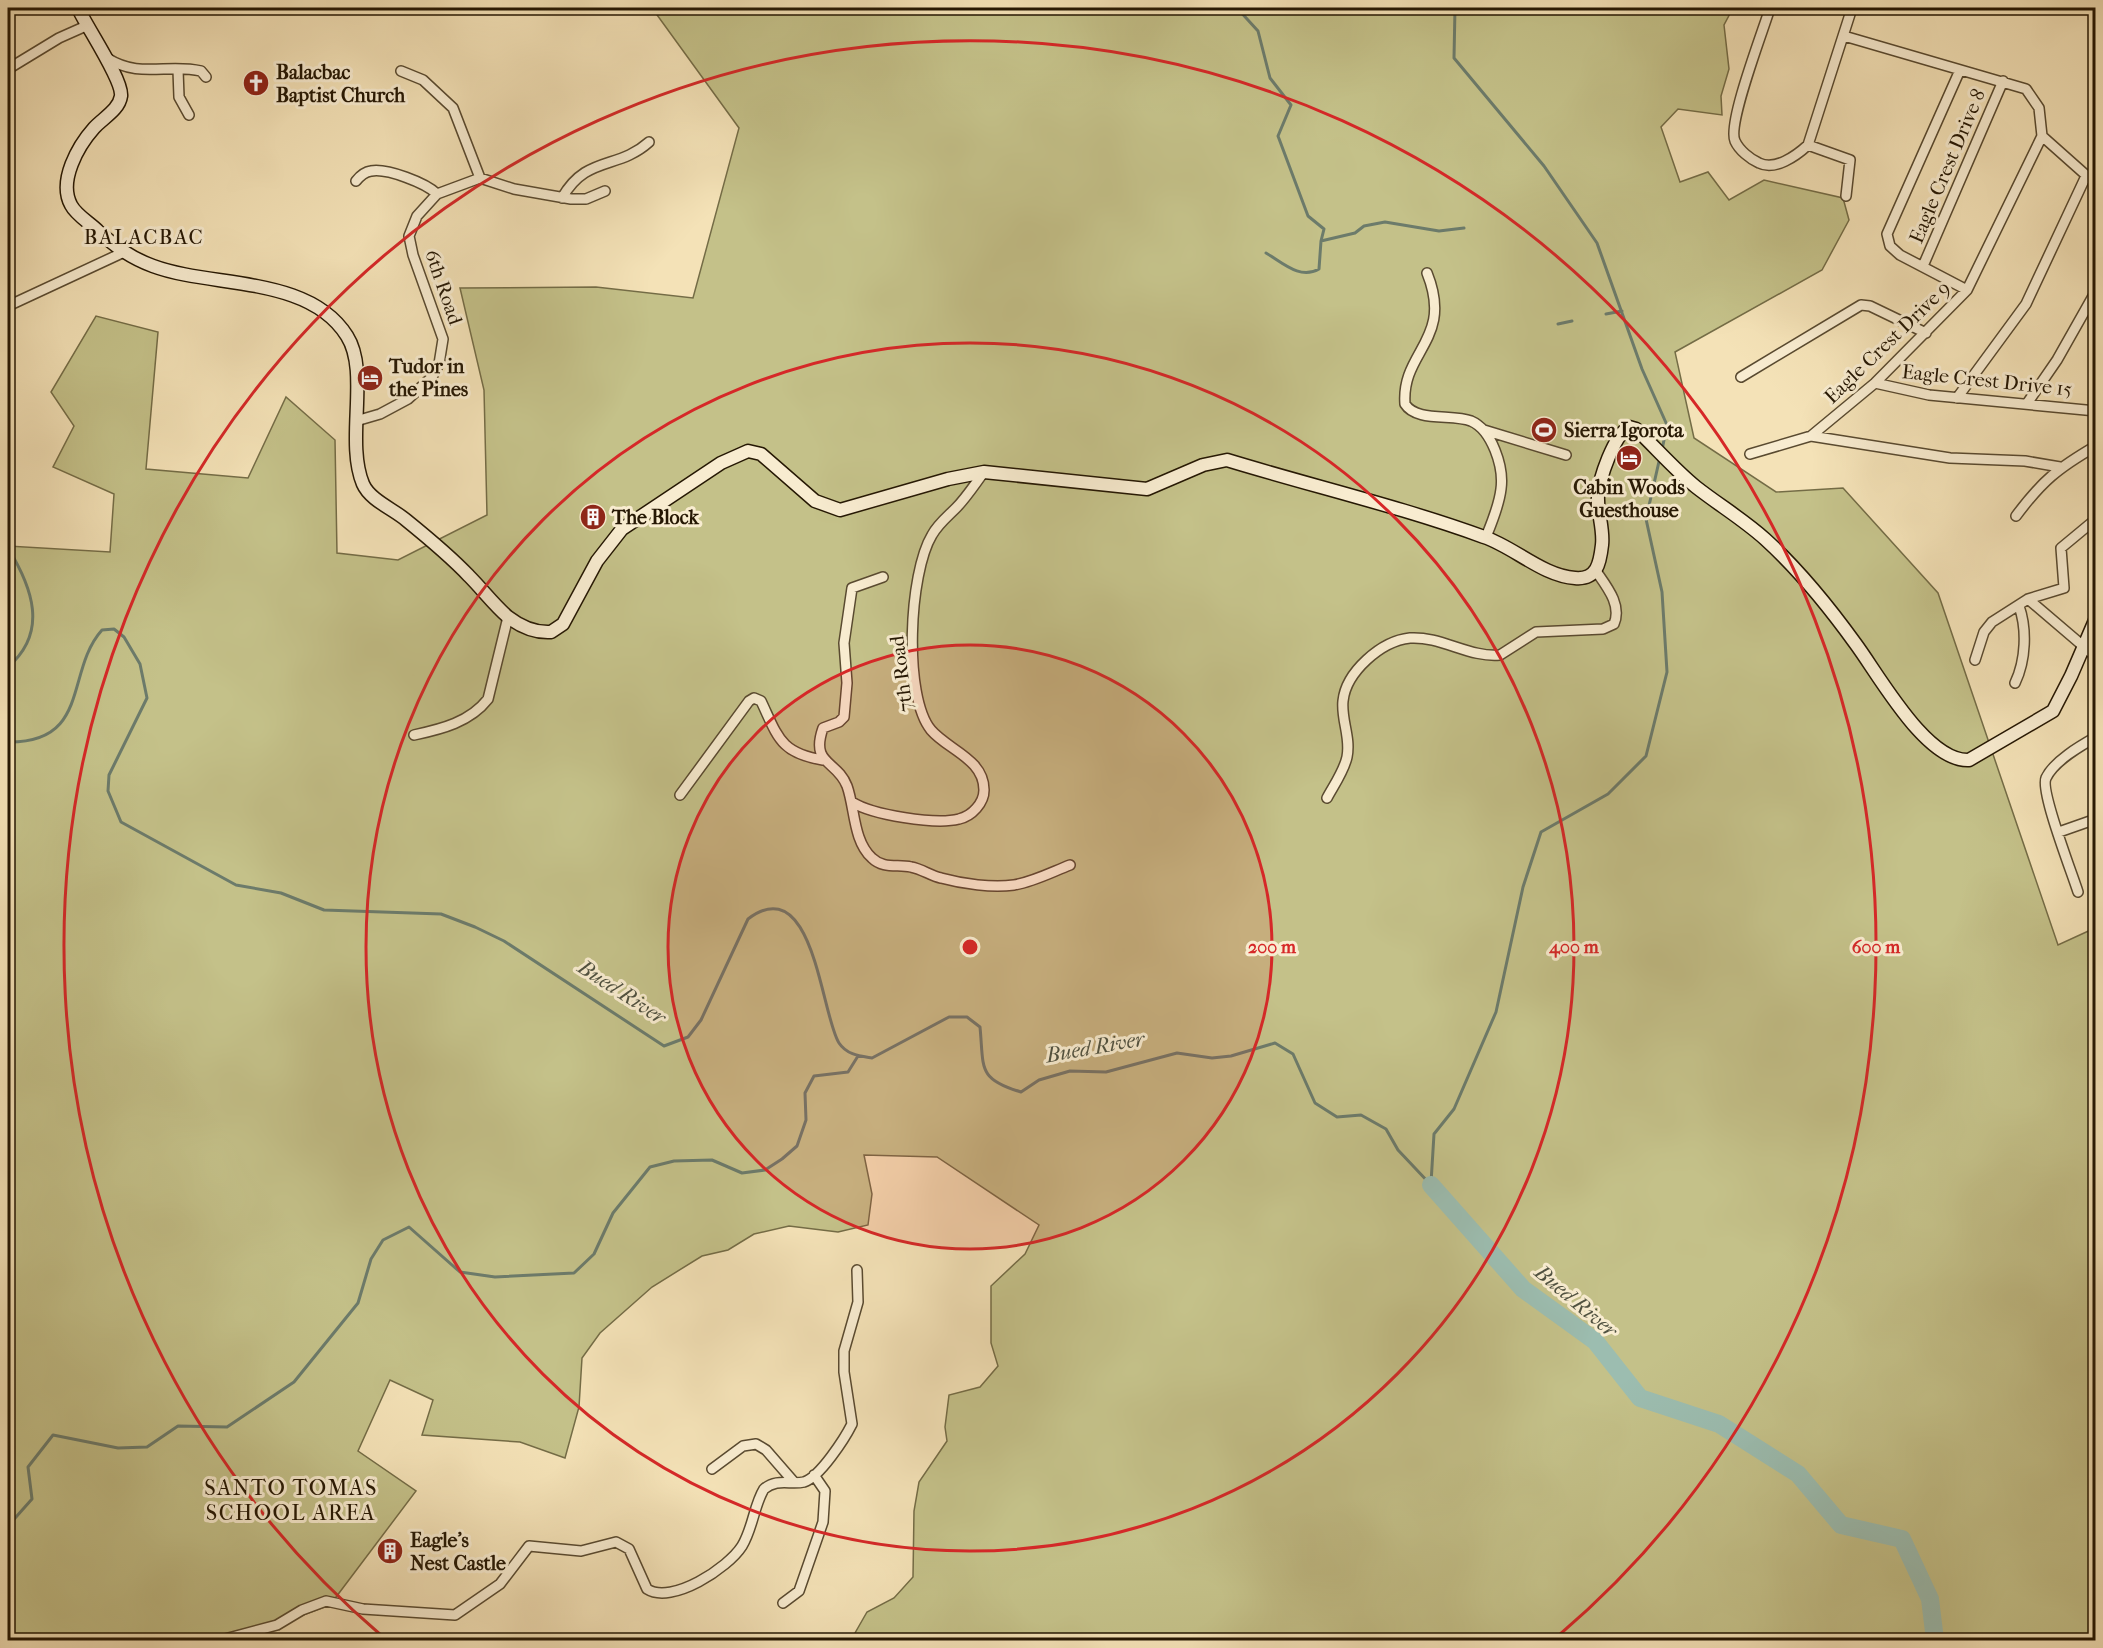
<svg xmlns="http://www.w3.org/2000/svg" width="2103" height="1648" font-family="'IM FELL French Canon',serif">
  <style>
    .green { fill: #c4c189; stroke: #746c46; stroke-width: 1.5 }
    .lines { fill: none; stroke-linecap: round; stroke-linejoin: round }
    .stream { stroke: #6c7b6b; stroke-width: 3 }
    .river { stroke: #9cbdb0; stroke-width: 18 }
    .street-casing { stroke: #594a30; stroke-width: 12 }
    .secondary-casing { stroke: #251703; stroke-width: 15 }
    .street { stroke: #f8ecd0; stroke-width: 9 }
    .secondary { stroke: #f8ecd0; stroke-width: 12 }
    .ring { fill: none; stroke: #d62828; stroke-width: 3 }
    .labels { text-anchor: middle; stroke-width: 6; stroke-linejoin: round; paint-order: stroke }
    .poi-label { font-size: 20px; font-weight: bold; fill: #251703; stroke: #f8ecd0; text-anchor: start }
    .street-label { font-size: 20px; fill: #251703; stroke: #f8ecd0 }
    .neighbourhood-label { font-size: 21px; letter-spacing: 1.5px; fill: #251703; stroke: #f8ecd0 }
    .water-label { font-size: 21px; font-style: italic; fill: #4f5140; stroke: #f8ecd0 }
    .quarter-label { font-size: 22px; letter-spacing: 1.5px; fill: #251703; stroke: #f8ecd0 }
    .centre { fill: #d62828; stroke: #f8ecd0; stroke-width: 3 }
    .ring-label { font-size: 18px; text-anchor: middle; font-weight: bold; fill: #d62828; stroke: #f8ecd0; stroke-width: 6; stroke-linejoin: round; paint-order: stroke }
  </style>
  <rect width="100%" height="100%" fill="#f4e2b7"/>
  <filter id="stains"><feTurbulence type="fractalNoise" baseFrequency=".00333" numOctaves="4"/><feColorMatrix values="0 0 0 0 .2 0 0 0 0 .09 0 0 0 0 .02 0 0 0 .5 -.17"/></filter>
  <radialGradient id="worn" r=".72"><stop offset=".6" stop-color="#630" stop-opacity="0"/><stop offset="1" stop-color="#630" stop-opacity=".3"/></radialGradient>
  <path class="green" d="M652,8H1733L1724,25L1729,69L1721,96L1722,115L1678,109L1661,127L1680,182L1708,172L1729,200L1764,180L1843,198L1849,220L1822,270L1675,352L1694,438L1776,492L1843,488L1938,593L2058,945L2095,928V1640H851L867,1612L894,1598L913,1577L914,1511L919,1482L947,1441L945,1427L949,1395L980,1387L998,1366L991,1343V1286L1025,1254L1039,1225L937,1157L864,1155L872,1194L868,1225L838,1232L789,1226L754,1234L728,1250L702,1256L652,1287L600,1333L582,1358L579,1407L565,1458L520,1442L422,1435L433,1400L390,1380L358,1451L416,1491L330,1605L279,1624L228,1640H8V546L110,552L114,494L53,467L74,426L51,392L96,316L158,332L146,469L248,478L286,397L335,440L337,553L398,560L487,515L484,390L460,288L596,287L693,298L739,128Z"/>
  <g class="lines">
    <path class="stream" d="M1237,8L1258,31L1270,78L1291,105L1278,136L1308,216L1324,229L1321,241
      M1455,8L1454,58L1544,166L1597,243L1642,369L1667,425L1662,450
      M1266,253C1283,263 1300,280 1319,269L1321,241L1355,233L1364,226L1385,222L1439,231L1464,228
      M1606,314L1622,311
      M1558,324L1572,321
      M8,548C32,587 49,632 8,667
      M8,742C91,743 65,671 102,630L114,629L124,637L140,664L147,698L109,775L108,791L121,822L236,885L281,893L324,910L441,914L475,927L504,941L664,1046L688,1037L701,1020L748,919C814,869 821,1015 839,1043C847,1055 860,1056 872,1058L949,1017H967L980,1027C984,1068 977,1079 1021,1092L1039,1080L1070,1071L1106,1072L1177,1053L1212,1058L1231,1056L1275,1043L1293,1054L1315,1103L1337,1117L1361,1115L1386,1129L1398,1150L1431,1185
      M1431,1183L1434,1134L1454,1109L1496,1012L1523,887L1541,832L1608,794L1646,756L1667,672L1662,592L1646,519L1660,457
      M8,1526L32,1499L28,1467L53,1435L118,1448L147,1447L178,1426L227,1427L294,1382L358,1303L371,1259L383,1240L409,1227L460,1272L495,1277L574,1273L594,1254L613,1213L650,1167L674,1161L712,1160L742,1173L765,1170L782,1159L797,1146L806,1120L805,1093L814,1076L848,1072L858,1056"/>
    <path class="river" d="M1431,1185L1523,1289L1595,1341L1640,1398L1719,1424L1798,1474L1841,1525L1902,1539L1930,1599L1935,1640"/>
    <defs>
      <path id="street" d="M68,8H70
        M1770,8C1763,31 1727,124 1735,141C1739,150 1750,159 1759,163C1775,171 1796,156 1808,145L1852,8
        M1844,36L2026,89L2039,108L2042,136L2096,184
        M107,58C140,79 167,63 201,71L206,77
        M8,69L59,38L86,26
        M178,70L179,97L189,115
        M1960,70L1887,234L1890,246L1900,255L1967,290
        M401,71L423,80L453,108L480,178
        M1808,145L1850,160L1846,196
        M356,181C360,176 364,172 371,171C387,168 426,183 437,194
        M562,198C586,155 618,170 649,142
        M1923,266L2003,81
        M1427,273C1454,340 1401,351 1405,404C1416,422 1452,414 1471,421C1492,430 1504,467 1501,489C1499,506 1492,522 1486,537
        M8,306L122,253
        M1741,377L1861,305L1870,306L1926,333
        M1875,383L1929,395L2096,411
        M1957,398L2026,304L2086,176
        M2028,402L2057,360L2096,291
        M356,421L380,414L408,399L432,377L439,364L443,339L413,255L409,236L417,216L437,194L480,178L514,189L571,199H586L605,191
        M1484,430L1566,455
        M1811,436L1875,383L1967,290L2042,136
        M1750,454L1811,436L1950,458L2025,461L2060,467
        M2016,516C2042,481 2058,468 2096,446
        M883,577L852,588L844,643L847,683L844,717L839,722L823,728C810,765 837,760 847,786C855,808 853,841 872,858C883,869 898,864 911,867C922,869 931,876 941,878C963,884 992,888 1014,885C1033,882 1052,872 1070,865
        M2028,599L2096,657
        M1975,660L1984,632L1992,622L2028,599L2064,588L2061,548L2096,519
        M2015,683C2026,660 2027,629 2019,606
        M414,735C442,729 470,722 488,699L508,617
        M680,795L749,701L754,698L761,701C778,737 780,753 823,760
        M1327,798C1334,785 1344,771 1347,757C1351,737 1341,720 1343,701C1346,672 1381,641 1410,638C1441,636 1470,658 1500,655L1536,632L1603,629L1614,624C1622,605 1607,587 1596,571
        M852,802C872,815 936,825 959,819C972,816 984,803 984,790C984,759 948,750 931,730C903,696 909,573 932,535C938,524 947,517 956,508C966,498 975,484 984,472
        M2059,832L2096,819
        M2078,892C2072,873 2040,791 2046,778C2054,761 2080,746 2096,737
        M712,1469L743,1446L756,1444L766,1450L793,1481
        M783,1603L799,1591L823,1522L825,1491L814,1475
        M221,1640L277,1625L302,1610L326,1601L363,1609L455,1615L500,1584L529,1546L581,1551L616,1542L629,1549L647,1589C672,1605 728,1568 742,1546C753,1528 754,1505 764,1489C777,1478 790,1485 804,1482C820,1477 845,1438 852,1424L844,1372V1351L858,1302L857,1270"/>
      <path id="secondary" d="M78,8C86,26 123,80 121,96C119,110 103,118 94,128C78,146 58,181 71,205C76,215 90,223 98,231C116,247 131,258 153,266C212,288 309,275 347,336C370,372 345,441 363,484C370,500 393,509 406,520C427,537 450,556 469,576C482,589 494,605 508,617C521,627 535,633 551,632L563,624L597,561L622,529L721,463L748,451L761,454L815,501L840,510L948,479L984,472L1147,489L1203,465L1227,460C1312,486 1402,507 1484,537C1514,547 1543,576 1575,578C1597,580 1600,563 1602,545C1604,529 1597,512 1598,496C1599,479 1614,435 1629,427L1636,429C1656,448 1675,470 1696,487C1719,505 1744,520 1765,539C1798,569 1829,607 1855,643C1879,675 1926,762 1969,760L2053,711L2071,676L2096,618"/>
    </defs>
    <use href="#street" class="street-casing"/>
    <use href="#secondary" class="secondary-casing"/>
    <use href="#street" class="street"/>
    <use href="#secondary" class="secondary"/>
  </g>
  <circle cx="970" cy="947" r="302" fill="#d62828" fill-opacity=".12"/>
  <g class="ring">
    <circle cx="970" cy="947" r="302"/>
    <circle cx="970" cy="947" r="604"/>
    <path d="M382 1636A906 906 0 1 1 1558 1636"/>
  </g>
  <defs>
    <symbol id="church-disc" viewBox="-11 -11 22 22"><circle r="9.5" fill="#8f2418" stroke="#f8ecd0"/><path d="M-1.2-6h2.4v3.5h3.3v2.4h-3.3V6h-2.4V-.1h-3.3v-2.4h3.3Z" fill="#fff"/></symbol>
    <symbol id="hotel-disc" viewBox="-11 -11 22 22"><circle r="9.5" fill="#8f2418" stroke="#f8ecd0"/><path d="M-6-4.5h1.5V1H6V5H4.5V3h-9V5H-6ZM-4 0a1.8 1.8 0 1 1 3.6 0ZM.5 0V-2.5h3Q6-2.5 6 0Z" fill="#fff"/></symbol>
    <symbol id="stadium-disc" viewBox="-11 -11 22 22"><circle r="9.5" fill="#8f2418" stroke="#f8ecd0"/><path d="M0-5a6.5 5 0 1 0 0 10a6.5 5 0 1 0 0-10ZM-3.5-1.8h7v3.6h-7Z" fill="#fff"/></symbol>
    <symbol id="building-disc" viewBox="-11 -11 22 22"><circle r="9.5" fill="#8f2418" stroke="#f8ecd0"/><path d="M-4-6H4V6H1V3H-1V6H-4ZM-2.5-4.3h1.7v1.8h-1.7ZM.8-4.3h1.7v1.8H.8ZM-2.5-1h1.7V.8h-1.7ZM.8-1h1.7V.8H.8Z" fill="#fff"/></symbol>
  </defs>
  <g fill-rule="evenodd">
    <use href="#church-disc" x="241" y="68" width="30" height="30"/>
    <use href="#hotel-disc" x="355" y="363" width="30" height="30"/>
    <use href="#stadium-disc" x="1529" y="415" width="30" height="30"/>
    <use href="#hotel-disc" x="1614" y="443" width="30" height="30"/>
    <use href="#building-disc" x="578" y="502" width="30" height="30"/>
    <use href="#building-disc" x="375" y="1536" width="30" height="30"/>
  </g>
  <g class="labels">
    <g class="poi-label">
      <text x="276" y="79">Balacbac<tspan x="276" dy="23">Baptist Church</tspan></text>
      <text x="389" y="373">Tudor in<tspan x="389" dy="23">the Pines</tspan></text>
      <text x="1564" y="437">Sierra Igorota</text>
      <text x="1629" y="494" text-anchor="middle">Cabin Woods<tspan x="1629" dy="23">Guesthouse</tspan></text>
      <text x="612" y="524">The Block</text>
      <text x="410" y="1547">Eagle’s<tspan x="410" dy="23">Nest Castle</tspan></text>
    </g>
    <g class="street-label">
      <text transform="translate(1947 166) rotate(-67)" y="7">Eagle Crest Drive 8</text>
      <text transform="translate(444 287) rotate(71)" y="7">6th Road</text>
      <text transform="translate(1887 342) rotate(-44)" y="7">Eagle Crest Drive 9</text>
      <text transform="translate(1987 380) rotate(6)" y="7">Eagle Crest Drive 15</text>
      <text transform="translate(901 674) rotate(-97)" y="7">7th Road</text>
    </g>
    <g class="neighbourhood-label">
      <text x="144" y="244">BALACBAC</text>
    </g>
    <g class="water-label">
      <text transform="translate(622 992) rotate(33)" y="7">Bued River</text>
      <text transform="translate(1095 1047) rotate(-10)" y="7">Bued River</text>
      <text transform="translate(1576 1301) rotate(40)" y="7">Bued River</text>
    </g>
    <g class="quarter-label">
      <text x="291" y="1495">SANTO TOMAS<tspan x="291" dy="25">SCHOOL AREA</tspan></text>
    </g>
  </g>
  <circle cx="970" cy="947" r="9" class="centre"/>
  <g class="ring-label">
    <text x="1272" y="953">200 m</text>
    <text x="1574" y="953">400 m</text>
    <text x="1876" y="953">600 m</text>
  </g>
  <rect width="2103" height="1648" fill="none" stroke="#f4e2b7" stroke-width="30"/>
  <rect x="9" y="9" width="2085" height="1630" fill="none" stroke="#251703" stroke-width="3"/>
  <rect x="15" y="15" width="2073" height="1618" fill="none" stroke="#251703" stroke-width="1.5"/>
  <rect width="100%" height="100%" filter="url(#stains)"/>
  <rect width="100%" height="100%" fill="url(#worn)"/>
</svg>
